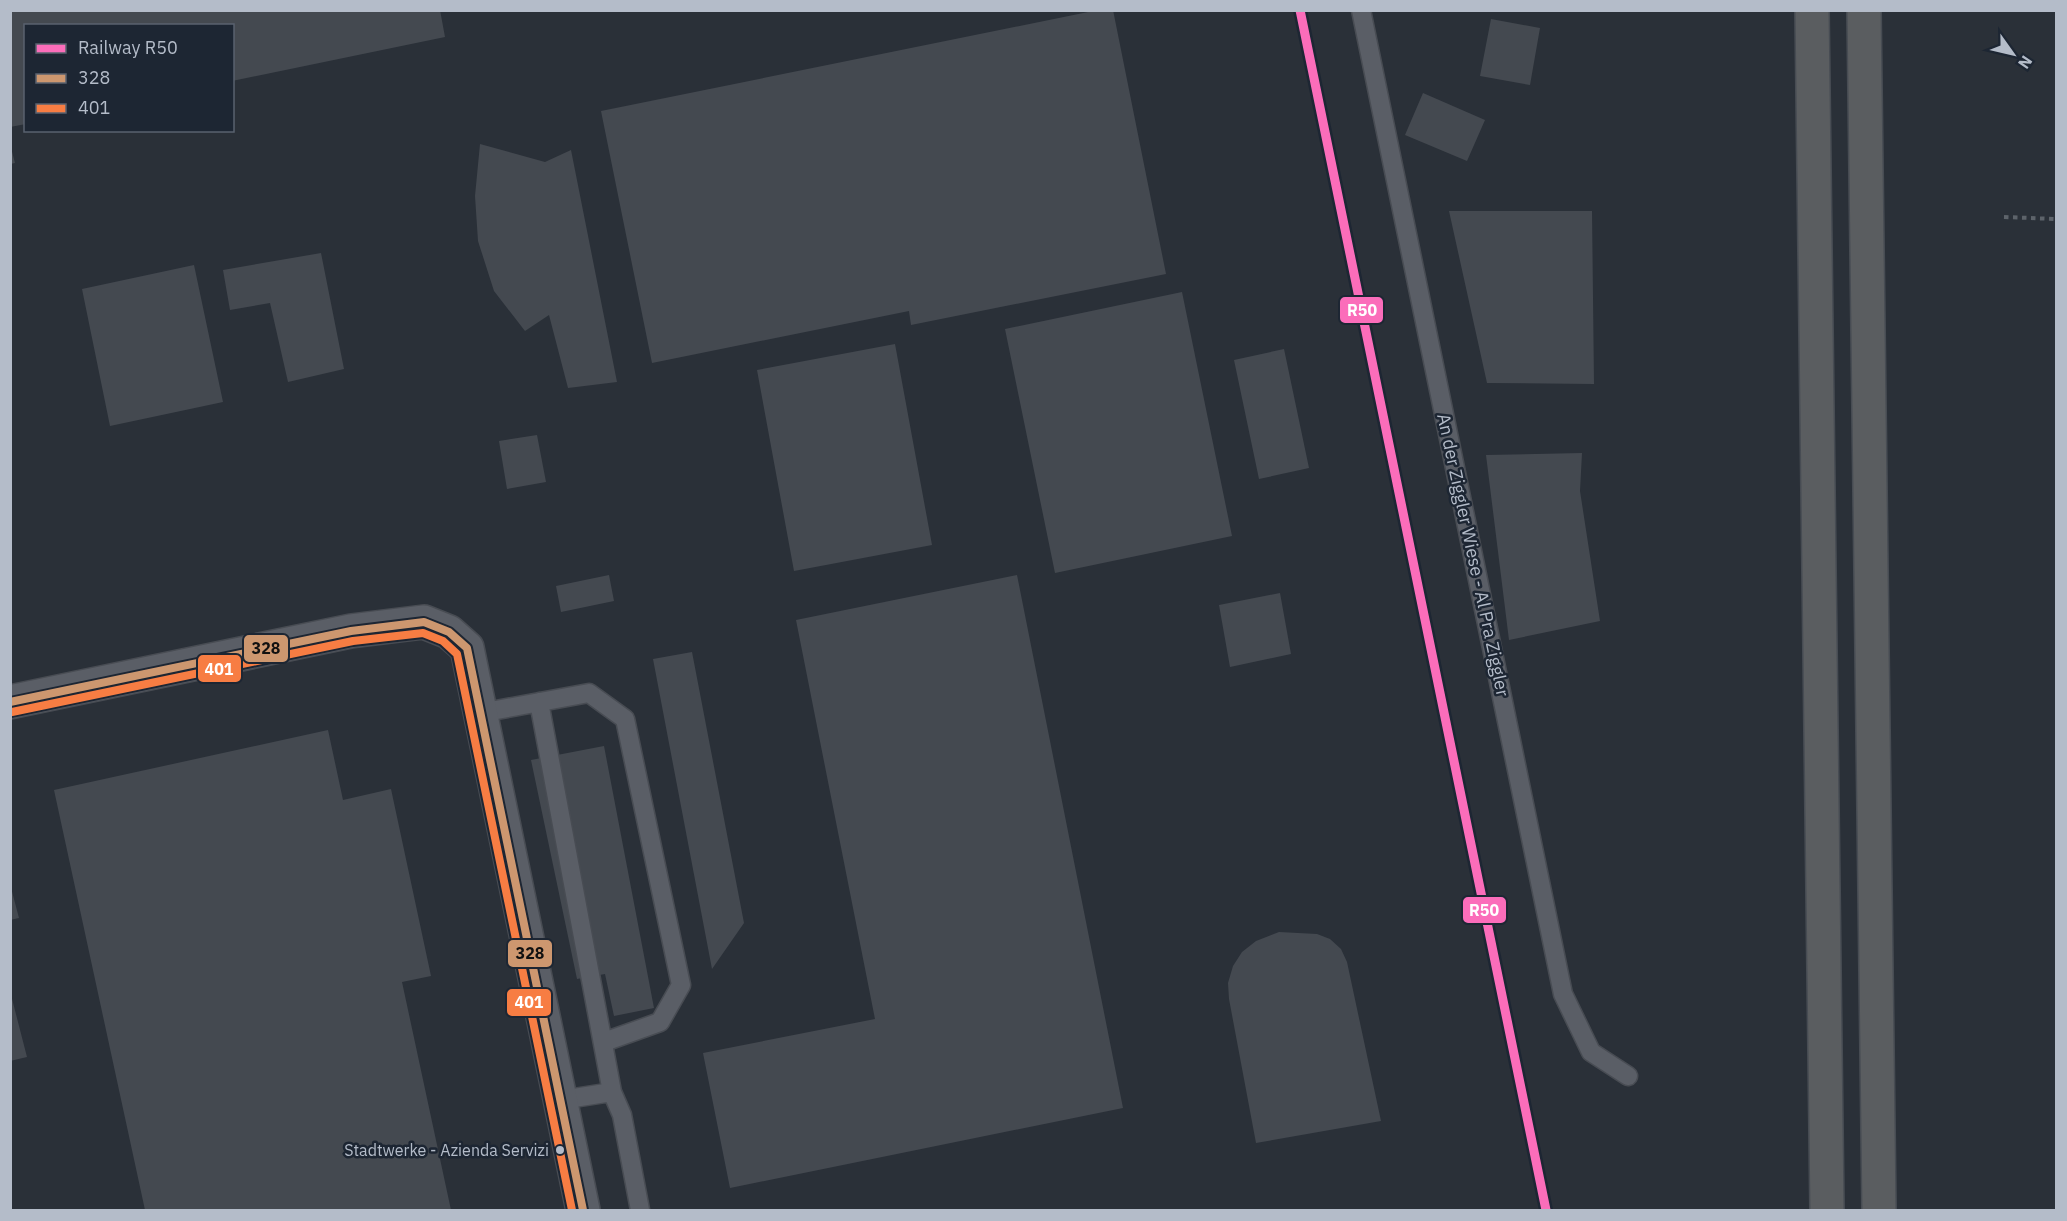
<svg xmlns="http://www.w3.org/2000/svg" width="2067" height="1221" font-family="'IBM Plex Sans',sans-serif">
  <style>
    .building { fill: #444950 }
    .lines { fill: none; stroke-linecap: round; stroke-linejoin: round }
    .service-casing { stroke: #484c53; stroke-width: 21 }
    .minor-casing { stroke: #484c53; stroke-width: 36 }
    .motorway-casing { stroke: #474c53; stroke-width: 36 }
    .path { stroke: #5d636a; stroke-width: 4; stroke-dasharray: 4.5 4.5; stroke-linecap: butt }
    .service { stroke: #5a5e66; stroke-width: 18 }
    .minor { stroke: #5a5e66; stroke-width: 33 }
    .motorway { stroke: #5a5d60; stroke-width: 33 }
    .bus-1-casing { stroke: #1d2633; stroke-width: 12 }
    .bus-2-casing { stroke: #1d2633; stroke-width: 12 }
    .bus-1 { stroke: #cd976f; stroke-width: 8 }
    .bus-2 { stroke: #f77d43; stroke-width: 8 }
    .rail-1-casing { stroke: #1d2633; stroke-width: 14 }
    .rail-1 { stroke: #fb6dba; stroke-width: 9 }
    .bus-dot { fill: #b4bcc9; stroke: #1d2633; stroke-width: 2 }
    .labels { text-anchor: middle; stroke-width: 5; stroke-linejoin: round; paint-order: stroke }
    .bus-label { font-size: 16px; fill: #b4bcc9; stroke: #1d2633; text-anchor: end }
    .street-label { font-size: 18px; fill: #b4bcc9; stroke: #1d2633 }
    .line-badge { stroke: #1d2633; stroke-width: 2 }
    .badge-label { font-size: 16px; text-anchor: middle; font-weight: bold; fill: #fff }
    .pale-badge-label { font-size: 16px; text-anchor: middle; font-weight: bold; fill: #111 }
  </style>
  <rect width="100%" height="100%" fill="#2a3038"/>
  <path class="building" d="M10,10H440L445,37L232,81V26H26V124L10,127Z
    M1098,10H1113L1166,274L911,325L909,311L652,363L601,111Z
    M1491,19L1540,28L1530,85L1480,76Z
    M1423,93L1485,120L1467,161L1405,135Z
    M10,144L15,163L10,164Z
    M480,144L545,162L571,150L617,382L568,388L549,315L525,331L494,291L478,241L475,196Z
    M1449,211H1592L1594,384L1487,383Z
    M321,253L344,369L288,382L270,303L230,310L223,270Z
    M194,265L223,402L110,426L82,289Z
    M1182,292L1232,536L1055,573L1005,329Z
    M895,344L932,545L794,571L757,370Z
    M1284,349L1309,468L1259,479L1234,360Z
    M537,435L546,482L507,489L499,441Z
    M1582,453L1580,491L1600,621L1509,640L1486,455Z
    M609,575L614,601L561,612L556,586Z
    M1017,575L1123,1108L730,1188L703,1053L875,1019L796,620Z
    M1280,593L1291,654L1230,667L1219,605Z
    M692,652L744,923L712,969L653,659Z
    M328,730L343,800L391,789L431,976L402,982L451,1210H145L54,790Z
    M604,746L654,1008L614,1016L605,974L577,979L531,760Z
    M10,884L19,918L10,920Z
    M1279,932L1317,934L1330,939L1341,949L1347,962L1381,1121L1256,1143L1229,999L1228,983L1233,966L1242,952L1256,941Z
    M10,991L27,1057L10,1061Z"/>
  <g class="lines">
    <defs>
      <path id="service" d="M1361,10L1563,994L1591,1052L1628,1076
        M539,702L612,1092
        M480,713L589,693L625,719L681,985L660,1022L604,1042
        M561,1100L612,1092L622,1115L640,1210"/>
      <path id="minor" d="M10,702L351,631L424,622L449,632L467,648L583,1210"/>
      <path id="motorway" d="M1812,10L1827,1210
        M1864,10L1879,1210"/>
    </defs>
    <use href="#service" class="service-casing"/>
    <use href="#minor" class="minor-casing"/>
    <use href="#motorway" class="motorway-casing"/>
    <path class="path" d="M2004,217L2056,219"/>
    <use href="#service" class="service"/>
    <use href="#minor" class="minor"/>
    <use href="#motorway" class="motorway"/>
    <defs>
      <path id="bus-1" d="M10,702L351,631L424,622L449,632L467,648L583,1210"/>
      <path id="bus-2" d="M12,712L353,641L423,633L443,641L457,654L572,1210"/>
    </defs>
    <use href="#bus-1" class="bus-1-casing"/>
    <use href="#bus-2" class="bus-2-casing"/>
    <use href="#bus-1" class="bus-1"/>
    <use href="#bus-2" class="bus-2"/>
    <defs>
      <path id="rail-1" d="M1300,10L1546,1210"/>
    </defs>
    <use href="#rail-1" class="rail-1-casing"/>
    <use href="#rail-1" class="rail-1"/>
  </g>
  <circle class="bus-dot" cx="560" cy="1150" r="5"/>
  <g class="labels">
    <g class="bus-label">
      <text x="549" y="1156">Stadtwerke - Azienda Servizi</text>
    </g>
    <g class="street-label">
      <text transform="translate(1473 555) rotate(78)" y="6">An der Ziggler Wiese - Al Pra Ziggler</text>
    </g>
  </g>
  <g class="line-badge">
    <rect x="1339" y="296" width="45" height="28" rx="6" fill="#fb6dba"/>
    <rect x="243" y="634" width="46" height="29" rx="6" fill="#cd976f"/>
    <rect x="197" y="654" width="45" height="29" rx="6" fill="#f77d43"/>
    <rect x="1462" y="896" width="45" height="28" rx="6" fill="#fb6dba"/>
    <rect x="507" y="939" width="46" height="29" rx="6" fill="#cd976f"/>
    <rect x="506" y="988" width="46" height="29" rx="6" fill="#f77d43"/>
  </g>
  <g class="badge-label">
    <text x="1362" y="316">R50</text>
    <text x="219" y="675">401</text>
    <text x="1484" y="916">R50</text>
    <text x="529" y="1008">401</text>
  </g>
  <g class="pale-badge-label">
    <text x="266" y="654">328</text>
    <text x="530" y="959">328</text>
  </g>
  <rect width="2067" height="1221" fill="none" stroke="#b4bcc9" stroke-width="24"/>
  <rect x="24" y="24" width="210" height="108" fill="#1d2633" stroke="#59626f" stroke-width="1.5"/>
  <rect x="36" y="44" width="30" height="9" fill="#fb6dba" stroke="#59626f" stroke-width="1.5"/>
  <text x="78" y="54" font-size="18" fill="#b4bcc9">Railway R50</text>
  <rect x="36" y="74" width="30" height="9" fill="#cd976f" stroke="#59626f" stroke-width="1.5"/>
  <text x="78" y="84" font-size="18" fill="#b4bcc9">328</text>
  <rect x="36" y="104" width="30" height="9" fill="#f77d43" stroke="#59626f" stroke-width="1.5"/>
  <text x="78" y="114" font-size="18" fill="#b4bcc9">401</text>
  <g transform="translate(2013 54) rotate(124)" stroke="#1d2633" stroke-width="4.5" paint-order="stroke">
  <path d="M0-4.5L10 22L0 15L-10 22Z" fill="#b4bcc9"/>
  <text y="-9" font-size="16" font-weight="bold" text-anchor="middle" fill="#b4bcc9">N</text>
  </g>
</svg>
